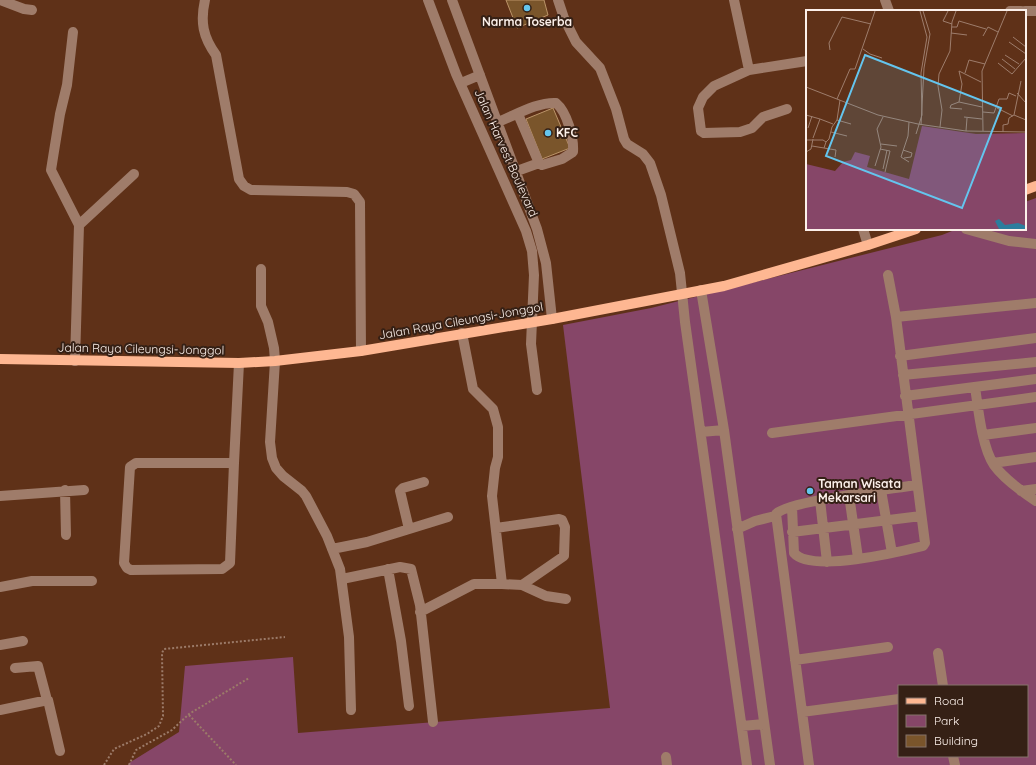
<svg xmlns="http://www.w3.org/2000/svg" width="1036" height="765" font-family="Quicksand,sans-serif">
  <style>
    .green { fill: #864668; fill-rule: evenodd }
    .building { fill: #7a552b; stroke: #bb9469 }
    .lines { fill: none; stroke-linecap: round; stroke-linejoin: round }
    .path { stroke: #9c7b69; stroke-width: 2; stroke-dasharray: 2 2; stroke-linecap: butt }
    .minor { stroke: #9f7c6a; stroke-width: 10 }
    .major { stroke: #feb792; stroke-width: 10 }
    .poi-dot { fill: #64c5ee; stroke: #352015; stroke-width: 1.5 }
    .labels { text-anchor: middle; stroke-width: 4; stroke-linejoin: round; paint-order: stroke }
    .poi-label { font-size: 12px; font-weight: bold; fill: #fcf0ea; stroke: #352015; text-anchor: start }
    .street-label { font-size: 12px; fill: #fcf0ea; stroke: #352015 }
    .inset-road { fill: none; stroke: #9e7d6c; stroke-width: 1 }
    .view { fill: #64c5ee; fill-opacity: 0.15; stroke: #64c5ee; stroke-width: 2 }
    .inset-edge { fill: none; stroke: #fcf0ea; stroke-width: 2 }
  </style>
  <rect width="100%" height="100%" fill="#5f3118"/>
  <path class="green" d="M1036,198V765H128L129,763L179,732L185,666L293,657L298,733L610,708L563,325L651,308L942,235L957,229H1025V202ZM899,686H1027V756H899Z"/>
  <path class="building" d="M506,0H544L548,15L517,28Z
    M553,108L570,148L542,159L526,119Z"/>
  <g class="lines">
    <path class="path" d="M189,715L236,765
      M104,765L114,749L147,734L159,726L163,716L162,653L164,649L285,637
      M129,765L136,750L172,730L189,714L249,678"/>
    <path class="minor" d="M0,0L24,9L32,10
      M205,0C200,22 203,37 216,55L239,179L244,186L251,190L347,192L354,194L360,202L361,351
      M428,0L456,74L526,231L532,251L534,275L531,344L537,390
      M452,0L537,229L546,263L552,319
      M558,0L564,18L576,42L600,68L616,109L624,139L627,144L643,154L650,163L661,195L680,273L685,322L747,765
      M734,0L749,70
      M885,0L889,11
      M1010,11H1021
      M1025,11H1036
      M73,32L67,85L60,114L51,170L79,225L75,361
      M461,83L480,75
      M787,109L763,117L752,128L740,132L704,133L701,131L698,108L703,97L714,86L749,70L807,61
      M498,122C516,115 537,102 556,103C567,112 574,138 573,152L562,159L542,165L539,163L518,114
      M517,171L539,163
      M79,225L134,174
      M863,229L868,245
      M966,229L1009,241L1036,244
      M261,269V306L268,322L274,348L275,361L270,442L272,458L276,468L283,476L302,491L306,496L327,536L340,569L349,637L351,710
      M701,290L724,430L770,765
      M896,317L1036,303
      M462,333L473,389L493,409L498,427V457L495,468L492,496L502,584L522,585L546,596L566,599
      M900,356L1036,338
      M903,375L1036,362
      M975,387C978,407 982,448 994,465C1004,479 1021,491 1036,501
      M905,396L1036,379
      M701,432L724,430
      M772,433L1036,397
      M983,435L1036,428
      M234,463L230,563L222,569L131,570L127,568L124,563L130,467L136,463H234L239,363
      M993,463L1036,457
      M65,490L66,535
      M881,490L892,553
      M1021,491L1036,489
      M849,495L858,558
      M0,496L84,490
      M820,500L827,562
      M792,507L794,553C811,573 899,552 923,546L925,543L896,317L888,275
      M496,528L559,519L562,520L565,527L564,556L522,585
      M409,529L400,491L403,488L424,482
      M737,529L755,521L775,516
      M792,532L921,516
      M332,549L367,542L448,517
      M388,569L401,641L409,706
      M342,579L400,567L411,569L420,605L433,722
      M0,587L32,581H92
      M420,612L474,584H502
      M0,645L23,641
      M938,653L943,686
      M795,660L888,647
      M15,668L38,666L47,700
      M0,710L48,700L60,751
      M802,712L899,699
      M742,726L764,724
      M953,756L955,765
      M666,757L667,765
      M809,765L776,514C787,501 893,489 916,485"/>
    <path class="major" d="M1025,190L1036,186
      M0,359L239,363L275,361L361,351L552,319L724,286L868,245L916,229"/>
  </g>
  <g class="poi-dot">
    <circle cx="527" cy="8" r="4"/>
    <circle cx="548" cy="133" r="4"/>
    <circle cx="810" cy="491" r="4"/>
  </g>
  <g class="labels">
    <g class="poi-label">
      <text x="527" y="26" text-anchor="middle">Narma Toserba</text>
      <text x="556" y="137">KFC</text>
      <text x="818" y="488">Taman Wisata<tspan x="818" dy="14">Mekarsari</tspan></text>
    </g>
    <g class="street-label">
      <text transform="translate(506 153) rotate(66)" y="4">Jalan Harvest Boulevard</text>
      <text transform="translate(461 321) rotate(-10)" y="4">Jalan Raya Cileungsi-Jonggol</text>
      <text transform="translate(141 349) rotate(1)" y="4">Jalan Raya Cileungsi-Jonggol</text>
    </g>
  </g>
  <g transform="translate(806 10)">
    <rect width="220" height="220" fill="#5f3118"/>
    <path d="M116,116L170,124L220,123V219H0V154L29,161L37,152L45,150L49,142L64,146L61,157L103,169Z" fill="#864668"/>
    <path d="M193,209L199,215L212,213L220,216V219H193L189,211Z" fill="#2c7d9d"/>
    <path class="inset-road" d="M142,1L137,11L146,14M146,17H151L153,11L180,19M145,23L161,25M177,26L182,17L192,22M207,27L220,37M203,32L220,44M57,39L64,44L76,48M24,40L23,33L36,7L65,14M199,45L213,54M196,49L209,59M192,53L206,64L220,48M159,63L163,50L179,54M215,71L208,105L220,110M0,77L72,105L112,114L160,121L220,122M211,83L220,93M31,89L44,59H49L69,1M153,92L156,74L153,61L175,72M191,98L207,106M156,99L144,98L145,95L153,92L176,97M177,102L188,103L193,89H201L203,83L210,86M0,105L14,109L7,128M158,107L176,109M14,109L27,114M31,110L45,114M103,112L102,126L95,147L103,152M115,115L118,58L124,24L117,1M134,117L136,100L132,76L133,64L144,41L146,12L150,1M2,118L6,106M160,121L161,108M177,121L176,61L201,1M25,122L41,126M197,122V115L202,114L203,108L208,105M110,124L116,105L115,63L121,27L114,1M0,130H17L20,132L18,138M20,132L23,129L26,117L31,110L34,90M75,134L91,136M6,136L30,140L29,147M74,139L84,141L79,162M97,140L106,143L105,147L98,148M0,142L5,139L7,129M69,156L75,137L71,119L77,107M77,159L81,140"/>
    <path class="view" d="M59,45L195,98L156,198L20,146Z"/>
    <rect width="220" height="220" class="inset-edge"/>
  </g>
  <rect x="898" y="685" width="130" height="72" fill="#352015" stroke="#85736a"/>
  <rect x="906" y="698" width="20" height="6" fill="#feb792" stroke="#85736a"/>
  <text x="934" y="705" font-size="12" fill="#fcf0ea">Road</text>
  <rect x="906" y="715" width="20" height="12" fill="#864668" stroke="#85736a"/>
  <text x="934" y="725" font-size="12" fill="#fcf0ea">Park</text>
  <rect x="906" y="735" width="20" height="12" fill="#7a552b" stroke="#85736a"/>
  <text x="934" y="745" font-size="12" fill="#fcf0ea">Building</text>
</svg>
